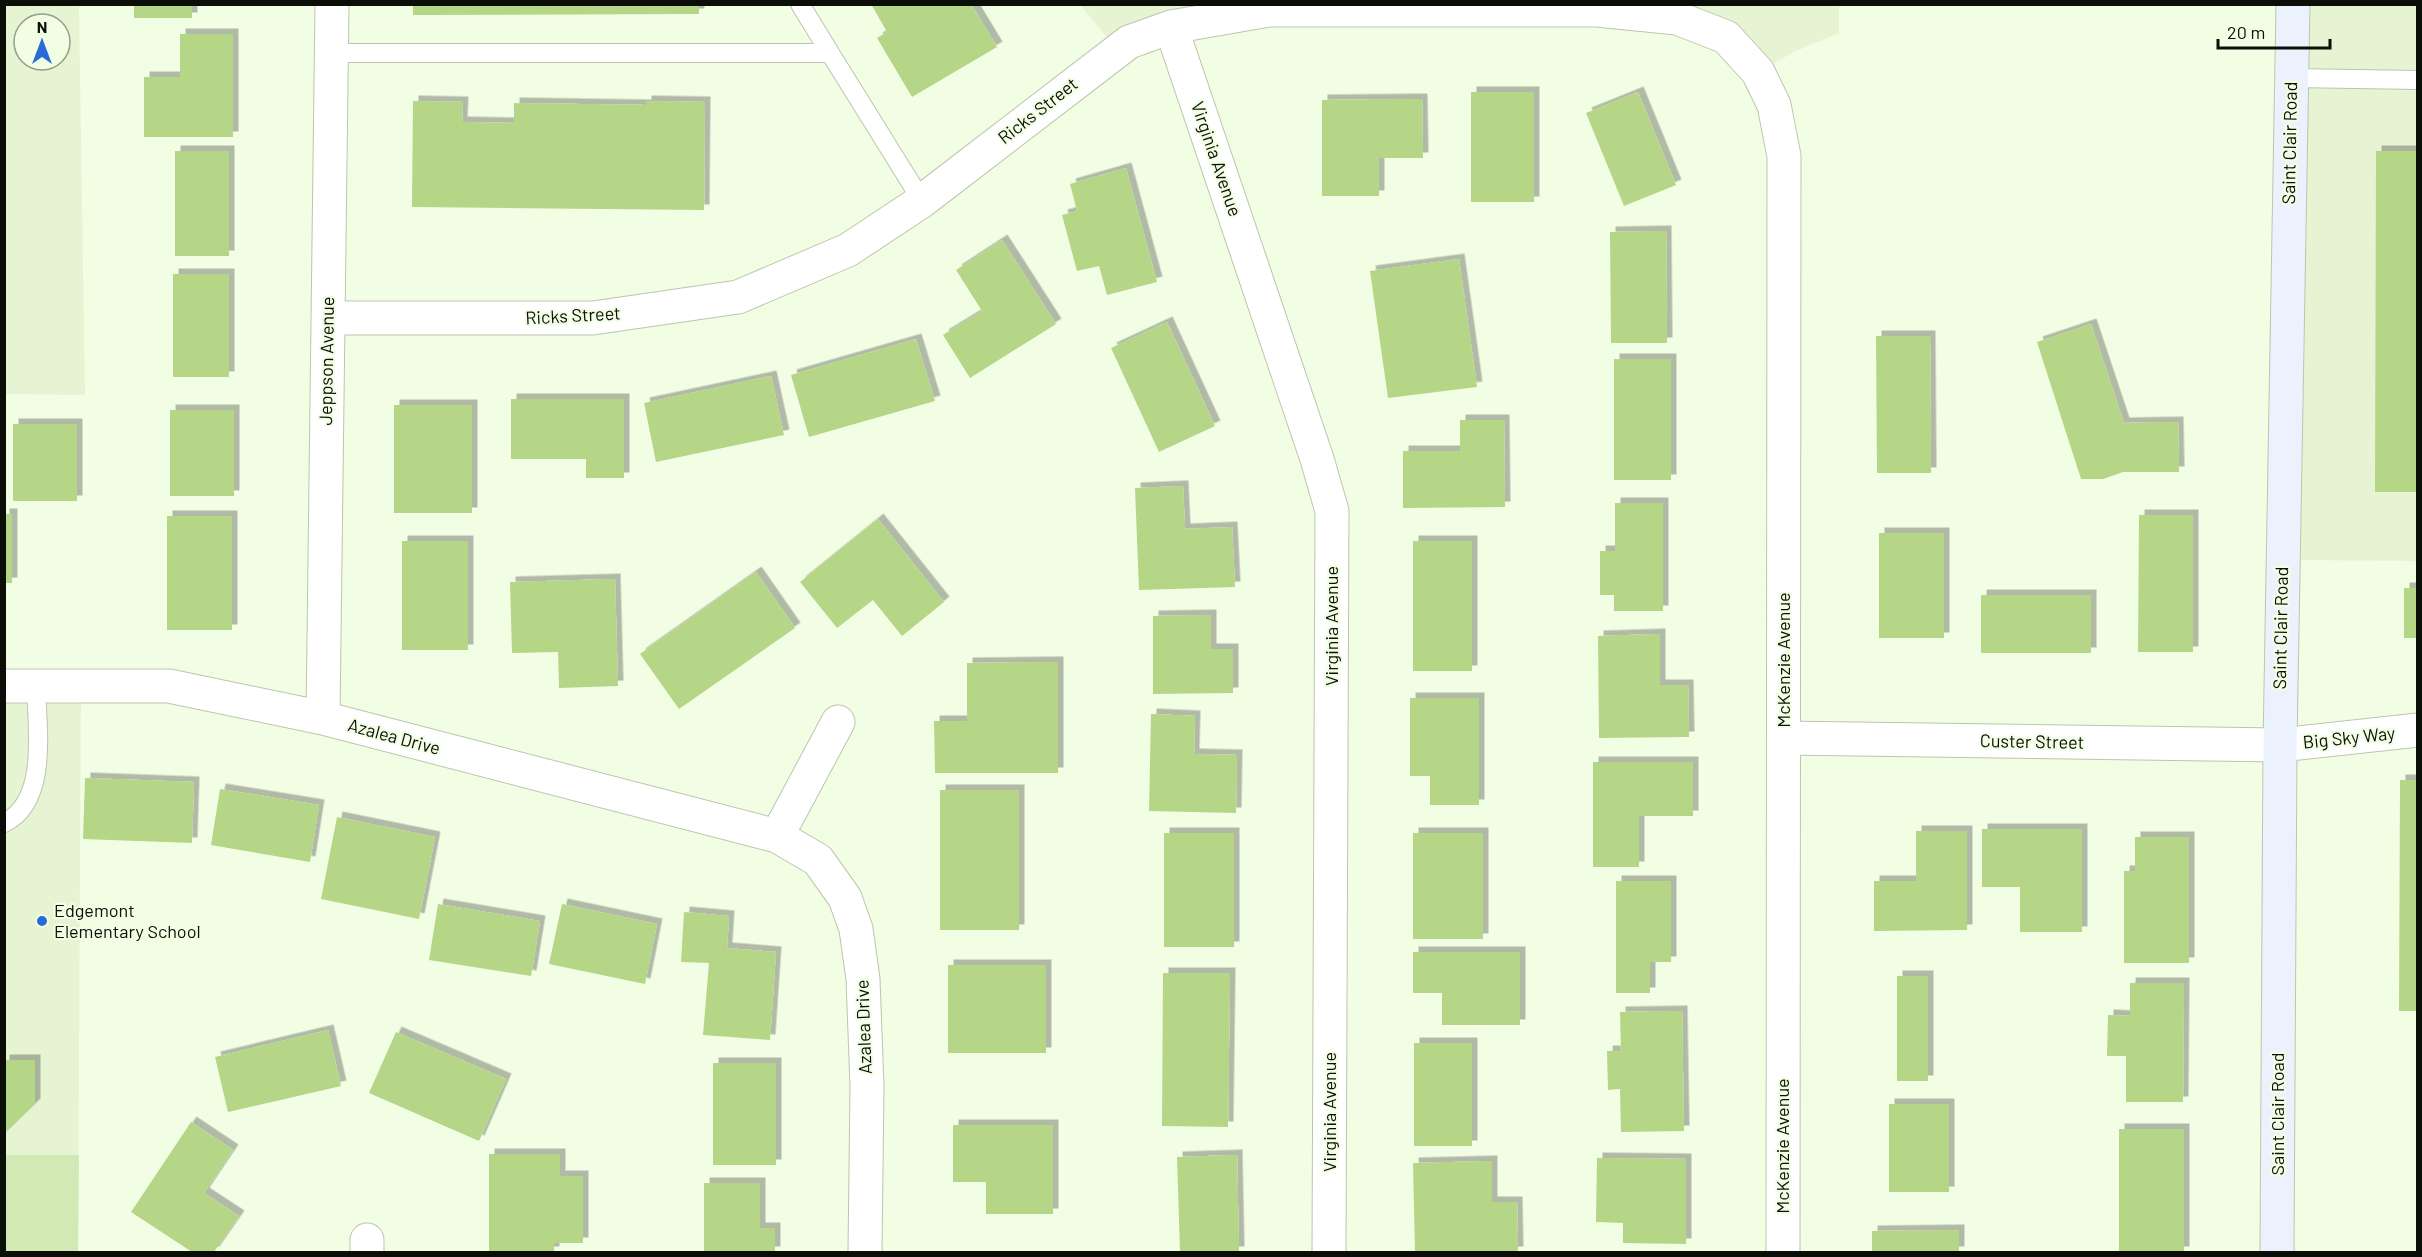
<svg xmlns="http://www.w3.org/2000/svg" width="2422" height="1257" font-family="Barlow,sans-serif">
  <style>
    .built { fill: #e6f4d3; fill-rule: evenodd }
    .green { fill: #d2e9b5 }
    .building { fill: #b4d686; filter: url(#shadow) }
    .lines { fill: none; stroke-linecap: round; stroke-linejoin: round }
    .lane-casing { stroke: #bbc6ad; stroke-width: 20 }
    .street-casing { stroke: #bbc6ad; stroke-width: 35 }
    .secondary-casing { stroke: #bbc6ad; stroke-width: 35 }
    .lane { stroke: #fff; stroke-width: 18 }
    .street { stroke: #fff; stroke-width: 33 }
    .secondary { stroke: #ebf2fe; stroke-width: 33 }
    .poi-dot { fill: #296ad7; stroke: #f2fee4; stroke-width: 2 }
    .labels { text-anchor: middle; stroke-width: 4.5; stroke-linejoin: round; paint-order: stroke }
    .street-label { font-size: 18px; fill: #0b0e06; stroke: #f2fee4 }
    .poi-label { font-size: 18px; fill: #0b0e06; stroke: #f2fee4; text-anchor: start }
  </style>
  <defs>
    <filter id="shadow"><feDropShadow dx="5.5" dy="-5.5" stdDeviation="0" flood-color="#0004"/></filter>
  </defs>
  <rect width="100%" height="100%" fill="#f2fee4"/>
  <path class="built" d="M5,4L79,5L85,395L5,394ZM24,24H60V60H24Z
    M1839,4V33L1794,52L1758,72L1677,18L1269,10L1118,50L1080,5Z
    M2291,5H2417V561L2282,560Z
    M5,686H81L78,1252H5Z"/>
  <path class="green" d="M5,1155H79L78,1252H5Z"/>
  <path class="building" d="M134,4H192V18H134Z
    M413,4H699V14L413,15Z
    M871,4H971L997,47L912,97L877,38L887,32Z
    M180,34H233V137H144V77H180Z
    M1471,92H1534V202H1471Z
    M1638,92L1676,185L1624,206L1586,113Z
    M1422,99L1423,158H1379V196H1322V100Z
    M413,101L463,102L462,122L514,123V103L646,105V101L705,102L704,210L412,207Z
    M175,151H229V256H175Z
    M2376,151H2418V492H2375Z
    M1126,168L1157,282L1107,295L1099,266L1077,271L1062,215L1077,211L1070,184Z
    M1666,231L1667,343H1611L1610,232Z
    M1002,240L1056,324L970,378L943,335L982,311L956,270Z
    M1459,259L1477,387L1388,398L1370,271Z
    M173,274H229V377H173Z
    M1167,322L1215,426L1159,452L1111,348Z
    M2091,324L2124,423L2178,422L2179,472H2123L2103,479H2081L2037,342Z
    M1876,336H1930L1931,473H1877Z
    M916,339L935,401L809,437L791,375Z
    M1614,359H1671V480H1614Z
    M771,376L784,435L656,462L644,403Z
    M511,399H624V478H586V459H511Z
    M394,405H472V513H394Z
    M170,410H234V496H170Z
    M1460,420H1504L1505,507L1403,508V451H1460Z
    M13,424H77V501H13Z
    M1183,486L1185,529L1232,527L1235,587L1139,590L1135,488Z
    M1615,503H1663V611H1614V595H1600V551H1615Z
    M4,514H12V583H4Z
    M2139,515H2193V652H2138Z
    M167,516H232V630H167Z
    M878,519L944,602L902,636L873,600L837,628L800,582Z
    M1879,533H1944V638H1879Z
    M402,541H468V650H402Z
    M1413,541H1472V671H1413Z
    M756,572L795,628L679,709L640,654Z
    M615,579L618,686L559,688L558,652L512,653L510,582Z
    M2404,588H2418V638H2404Z
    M1981,595H2091V653H1981Z
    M1211,615V649H1233V693L1153,694V616Z
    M1660,634V685H1688L1689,737L1599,738L1598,636Z
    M1058,662V773H935L934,721H967V663Z
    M1410,698H1479V805H1430V776H1410Z
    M1151,714L1195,716L1194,754L1237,755L1236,813L1149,811Z
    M1593,762H1693V816H1639V867H1593Z
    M85,778L194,782L192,843L83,839Z
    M2400,780H2418V1011H2399Z
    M220,789L319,805L310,862L211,845Z
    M940,790H1019V930H940Z
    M337,817L435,837L419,919L321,899Z
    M1982,829H2082V932H2020V887H1982Z
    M1916,831H1967V930L1874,931V881H1916Z
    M1164,833H1234V947H1164Z
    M1413,833H1483V939H1413Z
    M2135,837H2189V963H2124V871H2135Z
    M1616,881H1671V962H1650V993H1616Z
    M438,904L540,921L531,976L429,960Z
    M562,904L657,924L645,984L549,964Z
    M684,912L729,916L727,948L776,952L770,1040L703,1035L709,963L681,962Z
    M1413,952H1520V1025H1442V993H1413Z
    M948,965H1046V1053H948Z
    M1163,973H1230L1228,1127L1162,1126Z
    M1897,976H1928V1081H1897Z
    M2130,983H2184L2183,1102H2126V1056H2107L2108,1015L2130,1016Z
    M1682,1011L1684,1131L1621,1132L1620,1089L1608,1090L1607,1051H1621L1620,1012Z
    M328,1030L341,1086L228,1112L215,1057Z
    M396,1032L506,1079L479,1141L369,1093Z
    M1414,1043H1472V1146H1414Z
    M4,1060H35V1104L4,1134Z
    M713,1063H776V1165H713Z
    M1889,1104H1949V1192H1889Z
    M191,1122L233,1150L204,1193L239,1216L214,1252H192L131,1212Z
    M953,1125H1053V1214H986V1182H953Z
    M2119,1129H2184V1252H2119Z
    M489,1154H560V1176H583V1243H554V1252H489Z
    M1237,1155L1239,1252H1180L1177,1157Z
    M1597,1158L1686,1159V1244L1623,1243V1223L1596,1222Z
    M1492,1161V1202H1517L1518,1252H1415L1413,1163Z
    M704,1183H760V1228H775V1252H704Z
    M1959,1230V1252H1872V1231Z"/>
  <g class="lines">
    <defs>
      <path id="lane" d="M800,4L830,53
        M332,53H830L922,201
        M2291,78L2418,80
        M4,823C49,802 37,727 36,686"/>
      <path id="street" d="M1171,27L1317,459L1332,511L1329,1252
        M328,318H593L738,297L848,250L922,201L1129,42L1171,27L1269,10H1597L1677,18L1726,37L1758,72L1774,105L1784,156L1783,1252
        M4,686H169L323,718L777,836L818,860L845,898L856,929L863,979L867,1086L865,1252
        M323,718L332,4
        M1784,738L2280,745L2418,730
        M777,836L838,722
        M367,1240V1252"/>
      <path id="secondary" d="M2277,1252L2280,745L2293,4"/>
    </defs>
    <use href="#lane" class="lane-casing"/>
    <use href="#street" class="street-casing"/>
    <use href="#secondary" class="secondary-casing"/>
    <use href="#lane" class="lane"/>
    <use href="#street" class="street"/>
    <use href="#secondary" class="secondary"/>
  </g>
  <circle class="poi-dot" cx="42" cy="921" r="6"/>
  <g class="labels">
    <g class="street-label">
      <text transform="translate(1038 111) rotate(-38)" y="6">Ricks Street</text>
      <text transform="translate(2290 143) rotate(-89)" y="6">Saint Clair Road</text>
      <text transform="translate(1216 159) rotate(71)" y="6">Virginia Avenue</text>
      <text transform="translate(573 316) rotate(-3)" y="6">Ricks Street</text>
      <text transform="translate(327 361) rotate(-89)" y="6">Jeppson Avenue</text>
      <text transform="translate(1332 626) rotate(-90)" y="6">Virginia Avenue</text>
      <text transform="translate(2281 628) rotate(-89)" y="6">Saint Clair Road</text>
      <text transform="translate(1784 660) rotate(-90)" y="6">McKenzie Avenue</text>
      <text transform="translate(394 737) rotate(15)" y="6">Azalea Drive</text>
      <text transform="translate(2349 738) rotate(-6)" y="6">Big Sky Way</text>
      <text transform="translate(2032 742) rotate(1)" y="6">Custer Street</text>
      <text transform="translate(864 1027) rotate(-92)" y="6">Azalea Drive</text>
      <text transform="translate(1330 1112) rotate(-90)" y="6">Virginia Avenue</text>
      <text transform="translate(2278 1114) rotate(-90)" y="6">Saint Clair Road</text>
      <text transform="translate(1783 1146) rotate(-90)" y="6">McKenzie Avenue</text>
    </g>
    <g class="poi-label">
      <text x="54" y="917">Edgemont<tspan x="54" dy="21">Elementary School</tspan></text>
    </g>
  </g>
  <rect width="2422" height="1257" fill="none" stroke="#0b0e06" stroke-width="12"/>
  <g transform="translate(42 42)"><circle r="28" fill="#f2fee4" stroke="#969e8b" stroke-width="1.5"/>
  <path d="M0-4.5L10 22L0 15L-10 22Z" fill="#296ad7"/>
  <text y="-9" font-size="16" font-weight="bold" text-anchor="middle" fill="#0b0e06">N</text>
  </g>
  <path d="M2218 39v9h112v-9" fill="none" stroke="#0b0e06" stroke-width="3"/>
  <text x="2227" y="39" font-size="18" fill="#0b0e06" stroke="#f2fee4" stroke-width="4.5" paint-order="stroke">20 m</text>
</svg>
